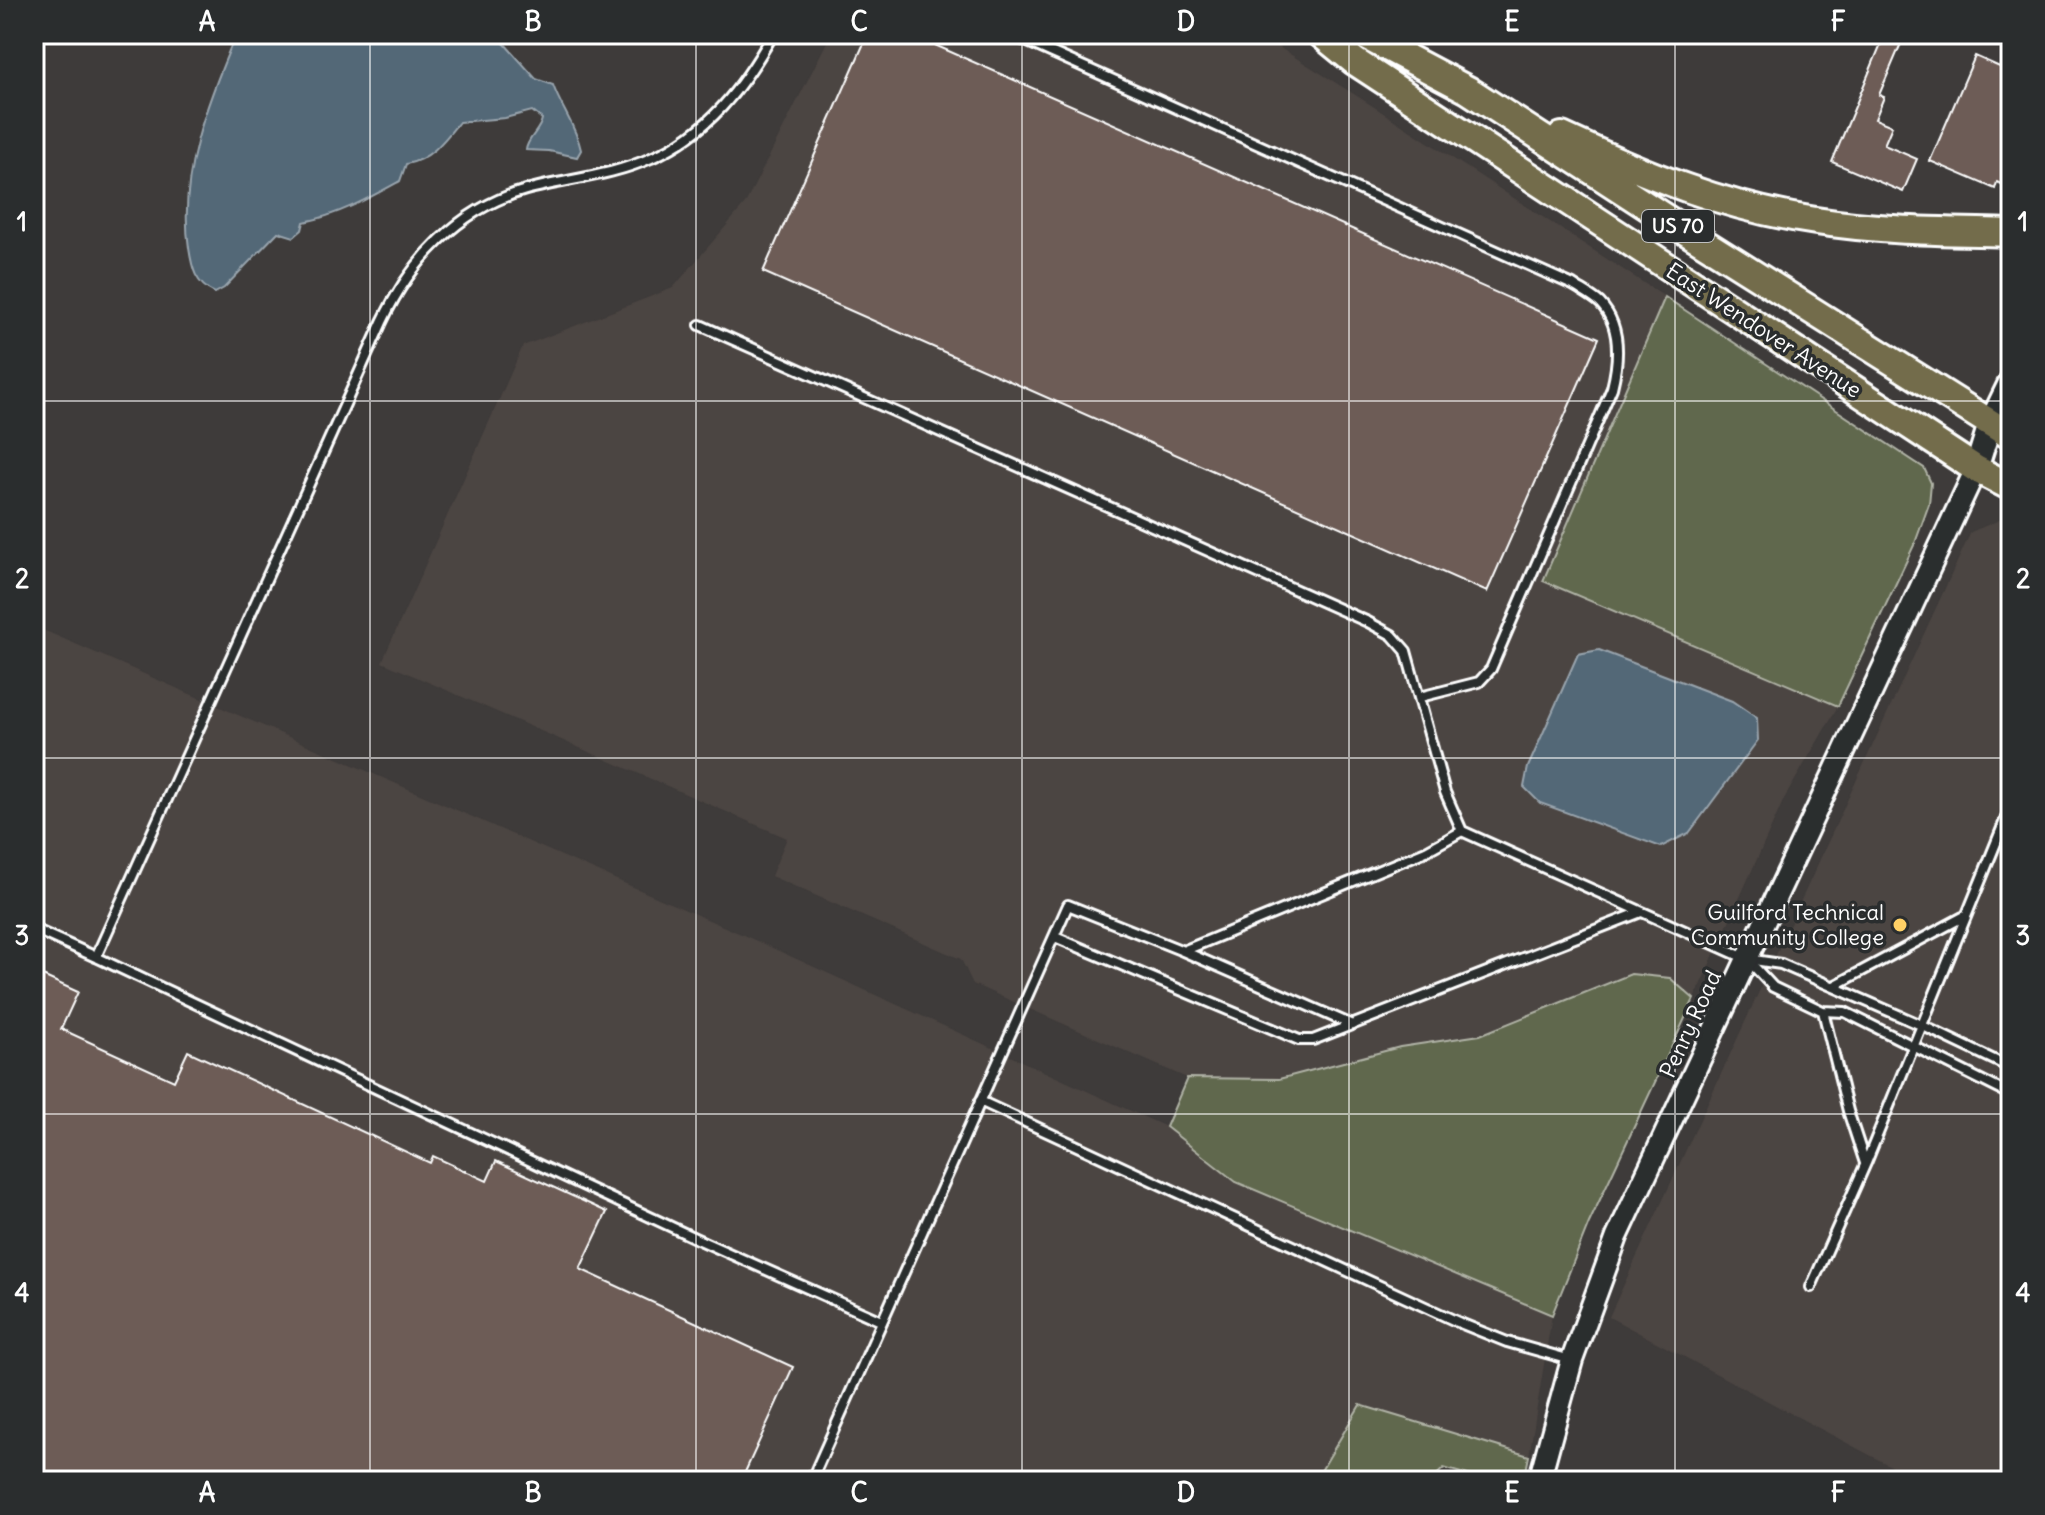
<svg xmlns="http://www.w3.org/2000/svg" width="2045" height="1515" font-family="Delius,sans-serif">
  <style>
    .built { fill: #4c4542 }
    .green { fill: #60674e; stroke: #b0b3a6; stroke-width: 2 }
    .water { fill: #536777; stroke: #98a4ad; stroke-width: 2 }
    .building { fill: #6d5c56; stroke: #fff; stroke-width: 2 }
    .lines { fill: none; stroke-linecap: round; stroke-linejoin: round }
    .service-casing { stroke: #fff; stroke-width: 14 }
    .tertiary-casing { stroke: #fff; stroke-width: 26 }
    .secondary-casing { stroke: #fff; stroke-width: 28 }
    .trunk-casing { stroke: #fff; stroke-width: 32 }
    .service { stroke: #2a2d2e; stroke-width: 8 }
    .tertiary { stroke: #2a2d2e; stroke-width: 20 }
    .secondary { stroke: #2a2d2e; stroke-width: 22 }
    .trunk { stroke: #736c4b; stroke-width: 26 }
    .grid { fill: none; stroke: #fff; stroke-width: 2; stroke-opacity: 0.55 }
    .poi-dot { fill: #ffd166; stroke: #2a2d2e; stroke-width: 3 }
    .labels { text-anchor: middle; stroke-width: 7; stroke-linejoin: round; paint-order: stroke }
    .shield { fill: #2a2d2e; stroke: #bfc0c0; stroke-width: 2 }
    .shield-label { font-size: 20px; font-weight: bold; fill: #fff }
    .street-label { font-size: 22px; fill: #fff; stroke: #2a2d2e }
    .poi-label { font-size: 22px; fill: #fff; stroke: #2a2d2e; text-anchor: end }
    .neatline { fill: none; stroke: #fff; stroke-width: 3 }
    .grid-label { font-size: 26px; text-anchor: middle; font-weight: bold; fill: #fff }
  </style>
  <rect width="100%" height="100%" fill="#3e3b3a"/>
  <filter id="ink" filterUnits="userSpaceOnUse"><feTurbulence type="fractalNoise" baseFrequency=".0125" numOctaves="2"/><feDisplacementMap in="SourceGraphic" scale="16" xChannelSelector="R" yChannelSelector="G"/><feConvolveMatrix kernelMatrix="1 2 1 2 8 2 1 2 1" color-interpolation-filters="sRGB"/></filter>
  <g filter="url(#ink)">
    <path class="built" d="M831,34H1258L1368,103L1665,297L1543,581L1838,706L1784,799L1694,999L1670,978L1631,974L1480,1035L1400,1047L1279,1079L1187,1078L973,984L961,959L771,876L787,838L382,662L523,346L673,288L745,204Z
      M2002,519L2011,523V1481H1919L1609,1317L1971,532Z
      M34,626L750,938L1166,1127L1236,1182L1552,1315L1529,1456L1360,1405L1315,1481H34Z"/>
    <path class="green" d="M1665,297L1924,468L1931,483L1929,504L1915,543L1838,706L1543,581Z
      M1631,974L1670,978L1694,999L1589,1223L1552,1315L1236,1182L1166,1127L1187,1078L1279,1079L1400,1047L1480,1035Z
      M1360,1405L1529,1456L1524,1481H1489L1444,1468L1430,1481H1315Z"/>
    <path class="water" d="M236,34H496L536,79L553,85C561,108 576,126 581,150L577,157L549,151L526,150C527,138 540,131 542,119L532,111L505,118L459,122C444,141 431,159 406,164L400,181C369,198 339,215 304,222L302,230L294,237L278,232L224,288L215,293C195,284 192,268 189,248C178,176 208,100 236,34Z
      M1599,650L1732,701L1757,718L1758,740L1689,833L1661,847L1540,803L1524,787L1528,767L1578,654Z"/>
    <path class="building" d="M868,34H910L1599,338L1487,592L763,272Z
      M1885,34H1905L1879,95L1884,97L1875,119L1892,126L1884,145L1917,159L1903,192L1832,162Z
      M1975,56L2011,72V188L1997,182L1995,189L1930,161Z
      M34,972L78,992L61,1029L174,1081L188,1051L430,1163L433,1156L487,1181L496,1161L607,1212L580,1269L793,1367L741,1481H34Z"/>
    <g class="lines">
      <defs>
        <path id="service" d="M773,34C743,87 709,133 651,158C612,176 567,179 526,190C459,208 410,262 382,322L96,957L695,1238L881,1321
          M1010,34L1573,285C1582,291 1592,296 1600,303C1622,326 1619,360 1612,388L1491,669L1479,682L1420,697
          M700,325L1368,622L1392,635L1406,651L1445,792L1462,831
          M34,929L96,957
          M1055,937L1299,1040H1313L1641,912
          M1183,951L1426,851L1462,831L1747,959L1781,964L1921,1025L2011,1068
          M1748,960L1773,987L1823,1011L1848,1111L1865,1163
          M1834,986L1963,917
          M1823,1011L1845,1012L2011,1095
          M980,1101L1460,1323L1507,1342L1571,1360
          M1811,1287L1866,1163L2011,806
          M811,1481L1068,905L1183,951L1352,1025"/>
        <path id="tertiary" d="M1539,1481L1572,1360L1617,1237L1976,469"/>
        <path id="secondary" d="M1976,469L1990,424L2011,381"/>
        <path id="trunk" d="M1321,34L1354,61L1976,469L2011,487
          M1362,34L1468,90L1676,225L2011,436
          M1562,136C1644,174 1726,208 1816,221C1880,231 1946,231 2011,233"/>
      </defs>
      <use href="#service" class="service-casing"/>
      <use href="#tertiary" class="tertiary-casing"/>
      <use href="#secondary" class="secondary-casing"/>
      <use href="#trunk" class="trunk-casing"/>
      <use href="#service" class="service"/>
      <use href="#tertiary" class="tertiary"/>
      <use href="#secondary" class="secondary"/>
      <use href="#trunk" class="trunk"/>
    </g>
  </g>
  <path class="grid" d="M370,34V1481M696,34V1481M1022,34V1481M1349,34V1481M1675,34V1481M34,401H2011M34,758H2011M34,1114H2011"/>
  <circle class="poi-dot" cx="1900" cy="925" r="8"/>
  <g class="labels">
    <rect class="shield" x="1642" y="210" width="72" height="32" rx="6"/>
    <g class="shield-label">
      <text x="1678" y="233">US 70</text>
    </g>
    <g class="street-label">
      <text transform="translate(1764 330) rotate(33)" y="8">East Wendover Avenue</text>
      <text transform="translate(1690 1024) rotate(-65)" y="8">Penry Road</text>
    </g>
    <g class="poi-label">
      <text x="1884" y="920">Guilford Technical<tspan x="1884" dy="25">Community College</tspan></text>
    </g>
  </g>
  <rect width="2045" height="1515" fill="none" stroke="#2a2d2e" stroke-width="88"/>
  <rect x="44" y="44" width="1957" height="1427" class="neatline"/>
  <g class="grid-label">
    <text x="207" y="31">A</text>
    <text x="533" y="31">B</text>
    <text x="859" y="31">C</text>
    <text x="1186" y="31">D</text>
    <text x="1512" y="31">E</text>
    <text x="1838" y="31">F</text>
    <text x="22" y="231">1</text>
    <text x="2023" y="231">1</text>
    <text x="22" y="588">2</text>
    <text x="2023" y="588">2</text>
    <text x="22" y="945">3</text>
    <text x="2023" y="945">3</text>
    <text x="22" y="1302">4</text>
    <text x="2023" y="1302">4</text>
    <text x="207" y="1502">A</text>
    <text x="533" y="1502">B</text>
    <text x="859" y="1502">C</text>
    <text x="1186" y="1502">D</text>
    <text x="1512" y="1502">E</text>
    <text x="1838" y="1502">F</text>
  </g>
</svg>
